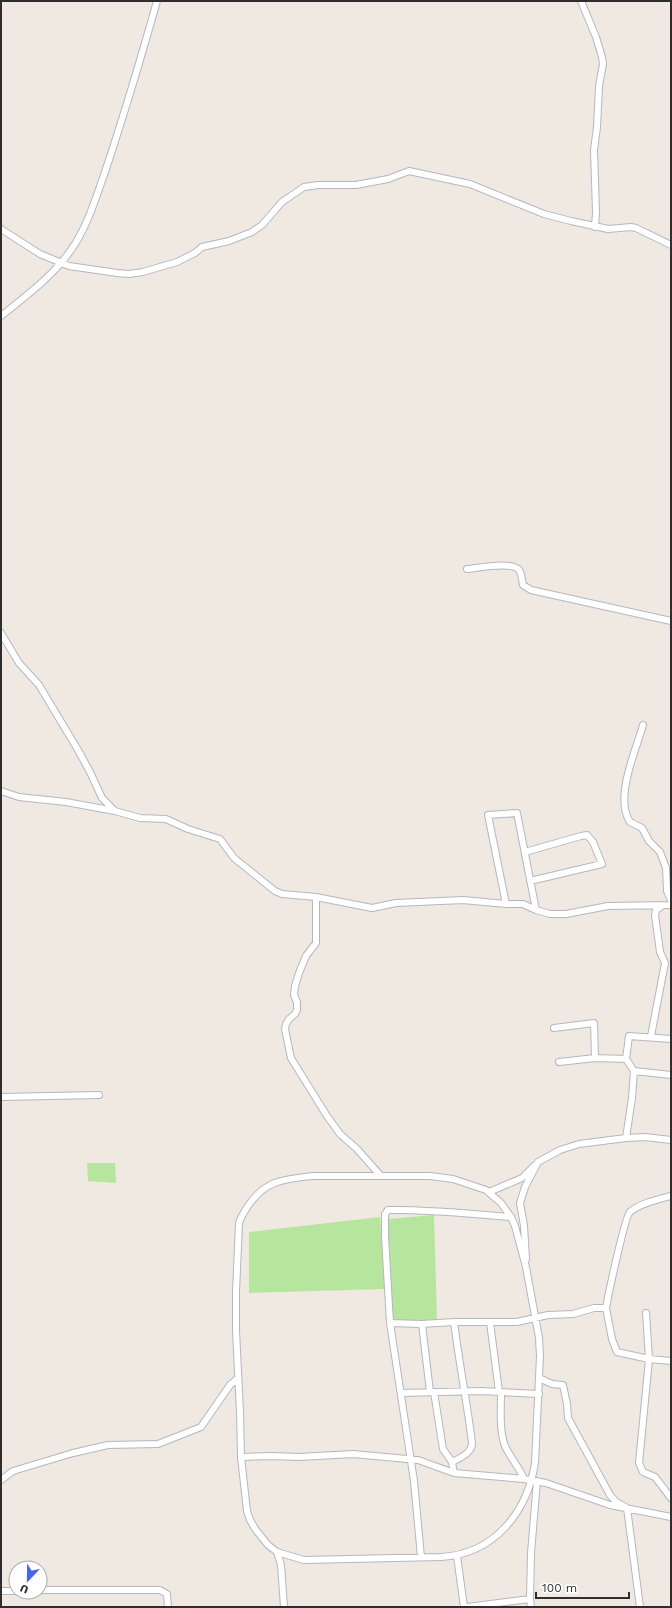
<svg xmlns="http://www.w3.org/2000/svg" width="672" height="1608" font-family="'Work Sans',sans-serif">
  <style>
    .green { fill: #b6e59e }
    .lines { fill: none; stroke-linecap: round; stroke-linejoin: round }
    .minor-casing { stroke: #b4b7c1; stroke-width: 8 }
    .minor { stroke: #fff; stroke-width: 6 }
  </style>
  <rect width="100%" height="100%" fill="#efe9e1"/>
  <path class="green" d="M87,1163H115L116,1183L88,1181Z
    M434,1215L437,1321H393L388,1219Z
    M380,1217L385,1289L249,1293V1232Z"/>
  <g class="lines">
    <defs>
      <path id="minor" d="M581,1L596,37L602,57L603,64L599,86L597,127L594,150L596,212L595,227
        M1,229L40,254L69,266L117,273L129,274L143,272L177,262L195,253L202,247L229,241L252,232L262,225L282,202L304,187L318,185H356L388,179L409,171L470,184L544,214L571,221L608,229L631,227L636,228L671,245
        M1,316C26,296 53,276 71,250C87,228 96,197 105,172C124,115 141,58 157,1
        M467,569C478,568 513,561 519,570C522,574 522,581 523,585L531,590L671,621
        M1,633L19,663L39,685L78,750L90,772L102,798L115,811L140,818L166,819L188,829L220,839L234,858L275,891L282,894L316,897L372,908L396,903L463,900L506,904H523L536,910L550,914H566L608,906L671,905
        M643,725C636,750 614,798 630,822L642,828L649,841L660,852L666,868L667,891L671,900
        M1,791L19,797L66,802L115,811
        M525,852L581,836L587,835L593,842L602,864L530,881
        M316,897V943L306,956L299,973L295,986L294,995L297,1002V1010L295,1014L289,1019L286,1024L285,1029L291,1058L327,1116L340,1134L357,1149L380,1175
        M506,904L488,815L517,813L536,910
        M554,1028L594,1023L595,1058
        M651,1036L665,963L660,952L655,915L656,910L662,906
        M671,1039L629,1036L626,1059L634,1071L671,1075
        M559,1062L595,1058L626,1059
        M1,1097L99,1095
        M626,1138L632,1098L634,1071
        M313,1176H430L453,1179L486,1190L501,1203L511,1217L515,1226L526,1267L539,1338L540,1356L535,1463C527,1513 494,1554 441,1557L304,1560L277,1552L268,1545L256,1530L250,1520L247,1511L241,1457L240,1412L236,1331V1292L239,1223C241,1217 244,1212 248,1206C265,1180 285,1179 313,1176Z
        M489,1192L522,1178L534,1166
        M526,1259L524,1226L520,1203L525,1187L538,1162L560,1150L579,1144L626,1138L645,1137L671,1140
        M606,1308C608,1296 625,1216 630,1212C640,1203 659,1199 671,1196
        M646,1313L649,1359L639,1463L643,1472L655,1477L671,1498
        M490,1322L499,1392
        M390,1323L422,1324L454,1322H517L548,1315L573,1314L594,1308H606L612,1339L617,1352L649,1359L671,1361
        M422,1324L430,1392
        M539,1378L552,1384L563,1385L567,1404L568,1418L610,1495L616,1502L627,1508L640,1607
        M434,1392L443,1449L452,1462
        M501,1392C501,1409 499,1430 505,1446C510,1457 519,1467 524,1479
        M401,1393L481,1391L539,1394
        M241,1457L272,1456L299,1457L353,1454L418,1460L454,1473L524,1479L546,1483L610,1505L671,1517
        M454,1473L452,1462C460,1458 472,1453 472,1443C467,1402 459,1362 454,1322
        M1,1480L13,1471L73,1453L108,1445L158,1444L201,1427L230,1385L238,1378
        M277,1552L281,1565L284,1607
        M457,1556L464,1607
        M421,1557L414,1481L390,1323L385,1237V1214L388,1210C429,1209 470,1214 511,1217
        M40,1590H160L167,1594L168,1607
        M1,1591H16
        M467,1607L530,1599
        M531,1607L530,1599L531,1553L537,1481"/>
    </defs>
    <use href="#minor" class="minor-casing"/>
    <use href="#minor" class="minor"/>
  </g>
  <rect width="672" height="1608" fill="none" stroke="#2e2e2e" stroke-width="4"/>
  <g transform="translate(28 1580) rotate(202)"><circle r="19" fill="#ffffff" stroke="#ababab"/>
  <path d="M0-3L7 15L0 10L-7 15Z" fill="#4264fb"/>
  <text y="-6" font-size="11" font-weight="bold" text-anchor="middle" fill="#2e2e2e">U</text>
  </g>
  <path d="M536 1592v6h93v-6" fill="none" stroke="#2e2e2e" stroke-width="2"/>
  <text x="542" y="1592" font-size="12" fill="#2e2e2e" stroke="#ffffff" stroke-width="3" paint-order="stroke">100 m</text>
</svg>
